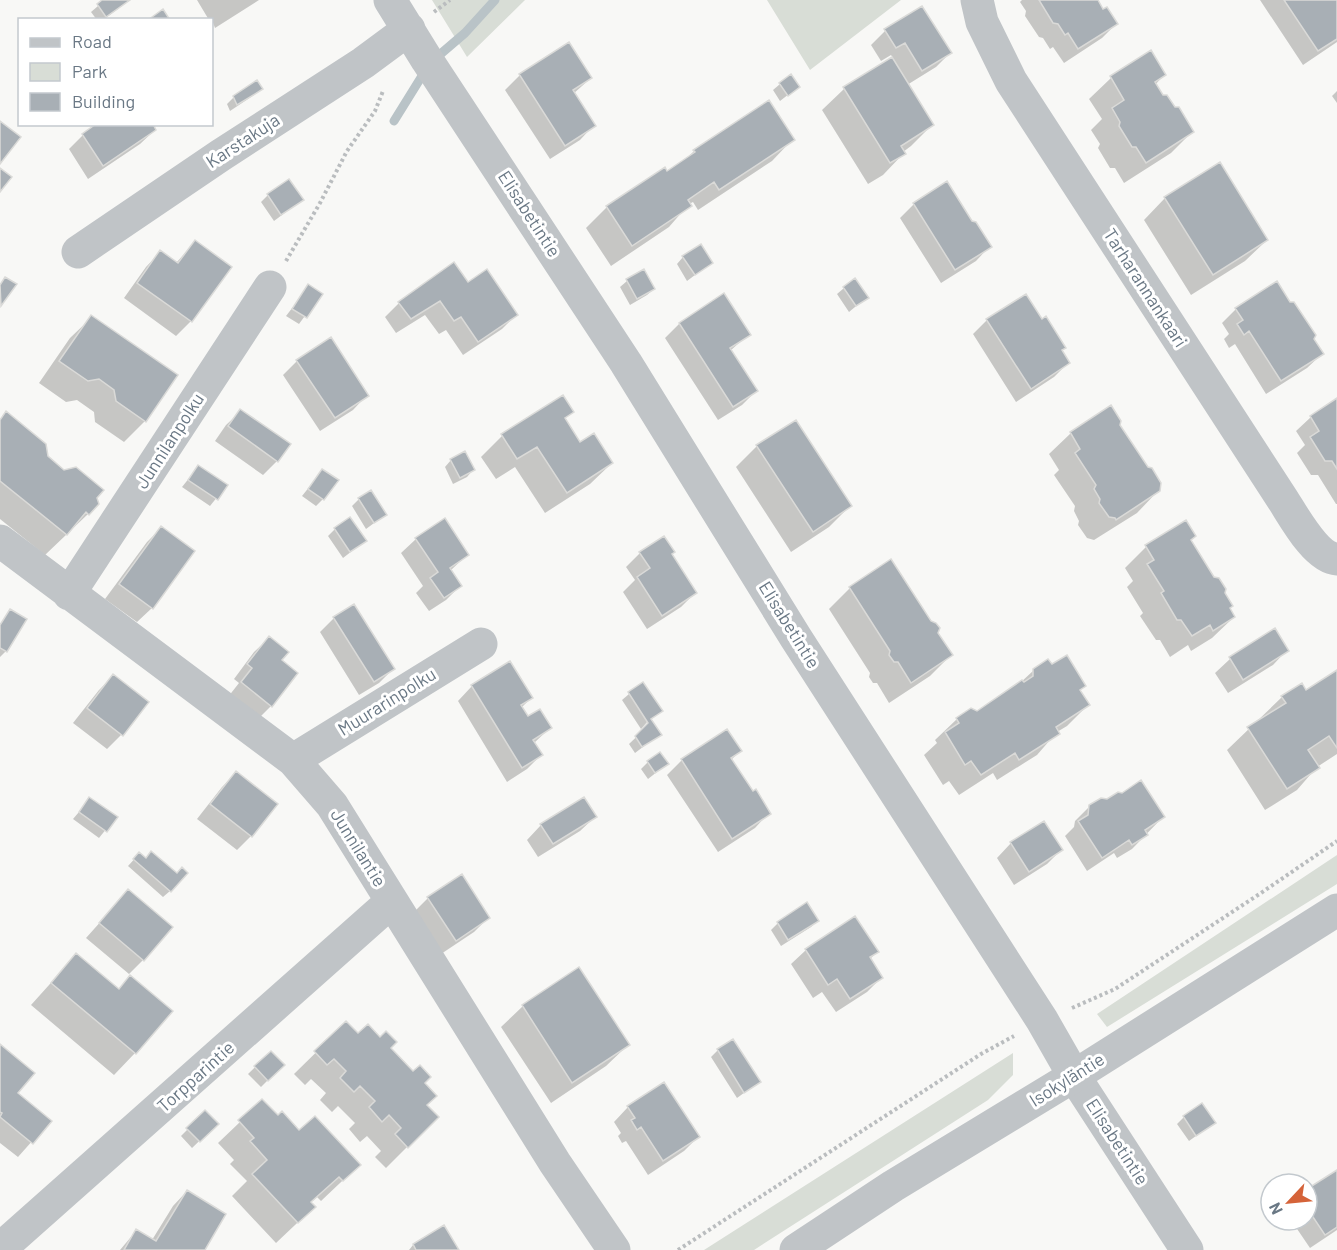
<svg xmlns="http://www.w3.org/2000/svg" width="1337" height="1250" font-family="Barlow,sans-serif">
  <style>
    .green { fill: #d8ddd6 }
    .shadow { fill: #0003 }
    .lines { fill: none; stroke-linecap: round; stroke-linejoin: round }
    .stream { stroke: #b9c3c7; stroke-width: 9 }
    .building { fill: #a8afb5; stroke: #dadad8; stroke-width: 1.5 }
    .path { stroke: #babdbf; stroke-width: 4; stroke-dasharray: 3 3; stroke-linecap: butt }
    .minor { stroke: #c0c4c7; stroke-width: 33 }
    .tertiary { stroke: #c0c4c7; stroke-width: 33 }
    .labels { text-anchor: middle; stroke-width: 6; stroke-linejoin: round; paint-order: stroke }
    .street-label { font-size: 18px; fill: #6a7885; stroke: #fff }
  </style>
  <rect width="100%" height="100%" fill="#f8f8f6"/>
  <path class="green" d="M432,0H525L467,57Z
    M767,0H901L810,70Z
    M1337,855V884L1107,1027L1097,1014Z
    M1013,1053V1075L988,1100L754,1250H704Z"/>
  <path class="shadow" d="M105,0H130L103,20H97L91,12Z
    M197,0H259L215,28L212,20H209Z
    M1022,0H1096L1103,11L1116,24L1102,38L1064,63L1053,47L1050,49L1043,38L1039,37L1025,16L1026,11L1020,2Z
    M1260,0H1337V42L1303,65Z
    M922,8L950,53L936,67L907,85L932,125L911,146L903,152L904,153L883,175L868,184L822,110L844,89L893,58L891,55L881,61L871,45L885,31Z
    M569,44L591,78L573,94L594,125L580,140L550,159L505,90L520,75Z
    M1150,53L1164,75L1155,85L1192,132L1171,153L1124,183L1115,168H1110L1098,148L1100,144L1091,130L1102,119L1089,99L1111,78Z
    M780,84L798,87L780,101L773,90Z
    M261,89L254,95L230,111L227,104L234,97Z
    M1337,91V103L1332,96Z
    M155,130L140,144L88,179L69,149L83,135Z
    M793,139L772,161L698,210L693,202L689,204L669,227L611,266L586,228L607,207L667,173L684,161L694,151Z
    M268,195L302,200L274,221L261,202Z
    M1165,198L1267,240L1245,261L1191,295L1144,220Z
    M914,204L971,223L990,246L976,261L941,283L900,218Z
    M195,242L230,267L191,321L176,336L124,298L146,267L160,252L176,263Z
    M683,257L711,263L687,281L677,264Z
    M627,281L654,289L647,295L630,305L620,287Z
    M467,284L516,315L502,329L463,355L446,330L439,334L425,315L396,333L385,317L399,303Z
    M309,286L321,294L299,324L286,316Z
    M844,288L867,297L849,312L837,294Z
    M723,295L749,334L730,351L756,391L742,405L718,420L665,338L679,324Z
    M1236,309L1312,339L1322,354L1307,368L1266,394L1235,344L1229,348L1224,339L1229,334L1222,323Z
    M92,317L145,421L124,442L95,422L94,412L77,400L66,402L39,383L70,338Z
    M987,320L1061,351L1068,363L1054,377L1016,402L973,334Z
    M297,361L367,395L353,410L320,431L283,375Z
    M1337,400V504H1336L1318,475H1311L1297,453L1305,445L1296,431L1311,417Z
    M241,411L277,461L263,475L215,441L226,425Z
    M572,411L564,419L580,444L612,463L590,484L545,513L515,467L496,479L481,457L502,436Z
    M0,420L96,497L97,503L88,514L45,555L0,519Z
    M1118,425L1158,491L1137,513L1094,540L1087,538L1078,525L1079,521L1074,511L1075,506L1054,475L1059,470L1049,454L1071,433Z
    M757,446L850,506L829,527L791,552L736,467Z
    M451,460L473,470L467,477L453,484L445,467Z
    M198,467L226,486L210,506L182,487Z
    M322,471L323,499L316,506L302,496Z
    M359,499L385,515L366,529L352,506Z
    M444,520L467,555L450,571L460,586L446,600L429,611L416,593L423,586L401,553L416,539Z
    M161,528L152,608L137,622L105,599L147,542Z
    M335,529L365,541L343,558L328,536Z
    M1190,541L1223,593L1234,617L1212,638L1191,651L1188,645L1170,657L1160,640H1156L1140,616L1143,613L1127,587L1133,581L1125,568L1146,547Z
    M640,553L670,554L695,593L681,607L647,629L623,592L635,580L626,567Z
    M850,588L937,633L951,655L930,676L889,703L877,683H873L869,677L870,673L829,609Z
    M11,611L25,620L6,651L0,657V624Z
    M334,618L393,669L379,683L359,695L320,632Z
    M1274,630L1287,650L1273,665L1228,693L1215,673L1230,659Z
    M269,638L280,660L271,706L257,720L228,697L239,683L234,679L254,652Z
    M509,663L531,698L521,708L527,718L550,728L534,743L541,755L527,769L507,782L458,701L472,686Z
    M1052,666L1084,686L1079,691L1088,705L1067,726L1057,732L1037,755L997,780L993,773L959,795L949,781L943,785L924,755L937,743L935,740L957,719L977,713L1020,683L1034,670Z
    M1337,672V754L1317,767L1297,790L1265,810L1227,750L1282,697L1306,692Z
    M113,676L147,702L121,735L107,749L73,723L99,690Z
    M629,694L661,711L650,720L660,734L635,753L629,744L650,724L648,721L641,729L622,700Z
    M727,731L740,751L731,760L752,793L769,813L755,828L718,852L667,775L682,760Z
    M648,762L667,764L648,779L641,769Z
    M236,773L251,836L237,850L197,819L222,787Z
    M90,799L115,818L99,838L73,819Z
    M1107,800L1163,817L1132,849L1117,858L1114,853L1087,871L1065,836L1074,827L1075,821L1090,806Z
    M595,817L580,831L538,857L527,840L541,825Z
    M1043,823L1061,850L1047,864L1014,885L997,858L1011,843Z
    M139,854L177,874L170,891L163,897L128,866Z
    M128,891L143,960L129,974L86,938Z
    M428,898L488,918L474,932L441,954L414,912Z
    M855,918L877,952L870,959L881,978L867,992L836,1012L822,992L813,998L791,964L806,950Z
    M817,921L811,927L781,946L771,930L778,923Z
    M76,955L118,990L130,977L171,1011L135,1053L114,1075L31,1005Z
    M578,969L628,1045L606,1066L551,1103L501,1027L523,1006Z
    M346,1023L358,1036L389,1049L423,1083L425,1105L437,1117L386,1168L375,1157L381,1151L367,1136L360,1142L349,1129L355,1123L338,1106L332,1112L320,1100L326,1093L311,1079L305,1085L294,1074Z
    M0,1046L16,1093L50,1121L18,1157L0,1143Z
    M718,1050L759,1082L737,1098L711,1057Z
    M270,1053L283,1065L261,1087L248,1074Z
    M262,1101L278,1117L299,1132L359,1165L321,1201L317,1197L310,1203L314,1207L276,1243L232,1196L247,1181L230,1164L234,1160L218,1143Z
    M628,1107L698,1137L684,1151L648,1175L626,1141L622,1143L618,1136L621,1133L614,1122Z
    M205,1112L217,1124L192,1148L181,1136Z
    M1184,1117L1214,1123L1189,1141L1177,1124Z
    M1337,1171V1230L1310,1248L1291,1220H1307V1191Z
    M187,1191L203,1250H120L136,1231L152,1240L173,1206Z
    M444,1227L458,1250H409L413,1245Z"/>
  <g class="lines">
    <path class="stream" d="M394,121L430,63L465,33L495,0"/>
  </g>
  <path class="building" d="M102,0H130L106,17L97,4Z
    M1039,0H1098L1103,9L1107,7L1118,24L1078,49L1068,33L1065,35L1058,24L1053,23Z
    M1284,0H1337V39L1318,51Z
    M922,6L952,53L922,71L905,43L896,48L884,29Z
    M163,9L170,20H148Z
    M569,42L592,78L573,90L596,126L565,146L519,74Z
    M1151,50L1166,75L1155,82L1163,95H1167L1175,107H1179L1194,132L1146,163L1136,147H1132L1119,126L1120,122L1112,108L1124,100L1110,76Z
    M892,57L934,125L901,146L906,154L890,163L843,87Z
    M791,74L800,87L788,96L779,83Z
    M257,80L263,89L237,105L233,96Z
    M769,100L795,140L719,190L714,182L688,200L692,206L632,246L606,206L665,167L667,171L695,152L693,150Z
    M0,121L21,137L0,164Z
    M96,124H153L156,130L103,166L82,134Z
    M1220,162L1268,240L1213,275L1164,197Z
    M0,168L12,177L0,192Z
    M289,179L304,200L281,215L267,194Z
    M947,181L972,221L976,222L992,247L955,270L913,203Z
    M195,240L232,267L192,322L137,283L160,250L178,263Z
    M701,244L713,263L695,275L682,256Z
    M454,262L468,282L487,269L518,315L478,342L461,317L454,321L440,301L411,319L398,302Z
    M644,269L655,289L637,299L626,279Z
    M5,277L17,284L1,306L0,285Z
    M855,278L869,298L856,306L843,287Z
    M1277,281L1290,302H1294L1316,335L1314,339L1324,354L1281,381L1249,331L1244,335L1237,324L1243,320L1235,308Z
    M308,284L323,294L307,318L292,309Z
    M724,293L751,335L730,348L758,391L733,407L679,323Z
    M1026,294L1042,319L1046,316L1066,348L1062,350L1070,363L1031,389L986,319Z
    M91,315L178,375L146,422L116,401L114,390L99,379L88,381L59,361Z
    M331,337L369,396L335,418L296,360Z
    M563,395L574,412L565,418L580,442L594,433L613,463L567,493L537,447L517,459L501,434Z
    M1337,398V469L1332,461H1325L1310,437L1319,431L1310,416Z
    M1111,405L1121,421L1120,425L1148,467L1152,468L1161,483L1160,491L1116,520L1115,518L1109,517L1099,503L1100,499L1094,489L1096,485L1075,453L1080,449L1070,432Z
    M240,409L291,444L278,462L228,426Z
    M6,411L46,444L48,456L64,470L76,467L104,490L97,498L99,504L89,515L86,512L67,535L0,481V420Z
    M796,420L852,506L813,532L756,445Z
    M465,451L475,470L460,478L450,459Z
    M198,465L228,485L218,500L188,480Z
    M322,469L339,480L324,500L308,489Z
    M371,490L387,515L374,523L358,498Z
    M350,517L367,541L350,552L334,528Z
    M445,518L469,555L450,568L462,586L444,598L430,578L438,572L415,538Z
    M1186,520L1196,536L1191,540L1214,577L1219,578L1226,589L1225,593L1233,606L1230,608L1235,617L1213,631L1210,625L1192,636L1181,620H1177L1161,593L1164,591L1147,564L1154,560L1145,545Z
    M161,526L195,551L153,609L119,584Z
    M664,536L675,552L672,554L697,593L662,616L637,577L650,568L639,552Z
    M891,559L931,621L936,623L940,628L938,633L953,655L911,683L898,662H894L889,655L890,651L849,587Z
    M354,604L395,669L374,682L333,617Z
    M10,609L27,619L7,652L0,648V625Z
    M1275,628L1289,651L1243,680L1229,657Z
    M269,636L289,652L282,660L298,673L272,707L241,682L252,668L247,664Z
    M1067,655L1086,686L1080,690L1090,705L1056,727L1060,734L1019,760L1015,753L981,775L971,761L965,765L945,732L959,723L956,718L971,708L977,711L1022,680L1024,682L1033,676V669L1048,659L1052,664Z
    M510,661L533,698L521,705L528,716L540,709L552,728L533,740L543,755L522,768L471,685Z
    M1337,670V748L1329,736L1308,750L1320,768L1287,789L1247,727L1286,703L1281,696L1302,683L1306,690Z
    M113,674L149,702L123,736L87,708Z
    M643,682L663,711L651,719L662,735L642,747L635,736L648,723L628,692Z
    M727,729L742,751L731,758L753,791L756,789L771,814L732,839L681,759Z
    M660,752L669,764L655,773L647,761Z
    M236,771L278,804L252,837L210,804Z
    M1141,780L1165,817L1145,830L1148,835L1132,845L1129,840L1102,858L1078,821L1088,815L1089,805L1101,798L1107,799L1118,792L1122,793Z
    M89,797L118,817L107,832L79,812Z
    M584,797L597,817L553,844L540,824Z
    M1044,821L1063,850L1029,872L1010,842Z
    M151,851L177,873L182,867L188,873L171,892L133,859L139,852L146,858Z
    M462,874L490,918L456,941L427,897Z
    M128,889L173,927L144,961L99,923Z
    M807,902L819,921L788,940L777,922Z
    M855,916L879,952L870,957L883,978L850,999L837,979L828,985L805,949Z
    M76,953L119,989L130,975L173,1011L136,1054L51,983Z
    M579,967L630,1045L572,1083L522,1005Z
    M346,1021L358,1033L368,1024L380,1037L386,1031L397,1042L391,1048L413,1071L420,1065L431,1077L425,1083L437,1096L427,1105L439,1117L408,1148L395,1134L401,1128L389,1115L382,1122L369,1107L375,1101L360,1086L354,1092L340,1078L346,1071L334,1059L327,1065L314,1051Z
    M733,1039L761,1082L744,1093L717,1049Z
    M0,1044L35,1073L18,1093L52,1121L33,1144L0,1117L2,1113L0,1112Z
    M271,1051L285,1065L268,1081L254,1066Z
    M664,1082L700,1137L663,1161L641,1127L637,1130L631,1120L635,1118L627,1106Z
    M262,1099L278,1115L282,1111L299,1130L315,1116L361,1165L343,1181L339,1177L311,1202L316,1207L298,1223L252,1174L267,1160L250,1141L254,1138L238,1120Z
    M1202,1103L1216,1123L1196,1136L1183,1116Z
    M205,1110L219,1124L200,1142L186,1128Z
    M1337,1170V1227L1325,1235L1307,1208V1189Z
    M187,1190L226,1214L205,1250H124L136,1229L156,1241Z
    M444,1225L459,1250H416L413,1244Z"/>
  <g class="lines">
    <path class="path" d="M434,12L450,0
      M286,261L320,203L347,151L375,111L383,91
      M1072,1008L1115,989L1261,893L1337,841
      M678,1250L981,1054L1014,1036"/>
    <path class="minor" d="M390,0L427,60L626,363L796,638L1042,1020L1074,1076L1187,1250
      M977,0L982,22L1011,81L1283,500C1294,517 1316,558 1337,559
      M78,252L221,155L363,63L409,29
      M0,541L293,760L332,805L555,1163L614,1250
      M69,594L270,287
      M293,760L481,644
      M0,1249L391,902"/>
    <path class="tertiary" d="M796,1250L893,1186L1074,1076L1337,910"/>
  </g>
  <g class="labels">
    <g class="street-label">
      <text transform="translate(243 141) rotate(-33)" y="6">Karstakuja</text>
      <text transform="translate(529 214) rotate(57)" y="6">Elisabetintie</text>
      <text transform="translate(1145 288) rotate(57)" y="6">Tarharannankaari</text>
      <text transform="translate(170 441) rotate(-57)" y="6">Junnilanpolku</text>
      <text transform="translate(789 625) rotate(58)" y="6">Elisabetintie</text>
      <text transform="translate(387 702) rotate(-32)" y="6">Muurarinpolku</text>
      <text transform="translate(358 848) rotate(58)" y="6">Junnilantie</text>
      <text transform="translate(196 1077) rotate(-42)" y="6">Torpparintie</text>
      <text transform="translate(1067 1080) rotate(-32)" y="6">Isokyläntie</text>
      <text transform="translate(1117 1142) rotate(57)" y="6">Elisabetintie</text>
    </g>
  </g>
  <rect x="18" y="18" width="195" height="108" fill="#ffffff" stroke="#c3c9ce" stroke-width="1.5"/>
  <rect x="30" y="38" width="30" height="9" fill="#c0c4c7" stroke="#c3c9ce" stroke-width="1.5"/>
  <text x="72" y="48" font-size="18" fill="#6a7885">Road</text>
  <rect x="30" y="63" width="30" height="18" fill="#d8ddd6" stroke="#c3c9ce" stroke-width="1.5"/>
  <text x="72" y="78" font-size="18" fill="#6a7885">Park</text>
  <rect x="30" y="93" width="30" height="18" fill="#a8afb5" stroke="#c3c9ce" stroke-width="1.5"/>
  <text x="72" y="108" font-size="18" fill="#6a7885">Building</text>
  <g transform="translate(1289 1202) rotate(244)"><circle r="28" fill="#ffffff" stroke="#c3c9ce" stroke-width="1.5"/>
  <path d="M0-4.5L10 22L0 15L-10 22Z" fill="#d56339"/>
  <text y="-9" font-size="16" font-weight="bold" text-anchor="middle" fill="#6a7885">N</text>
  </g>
</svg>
